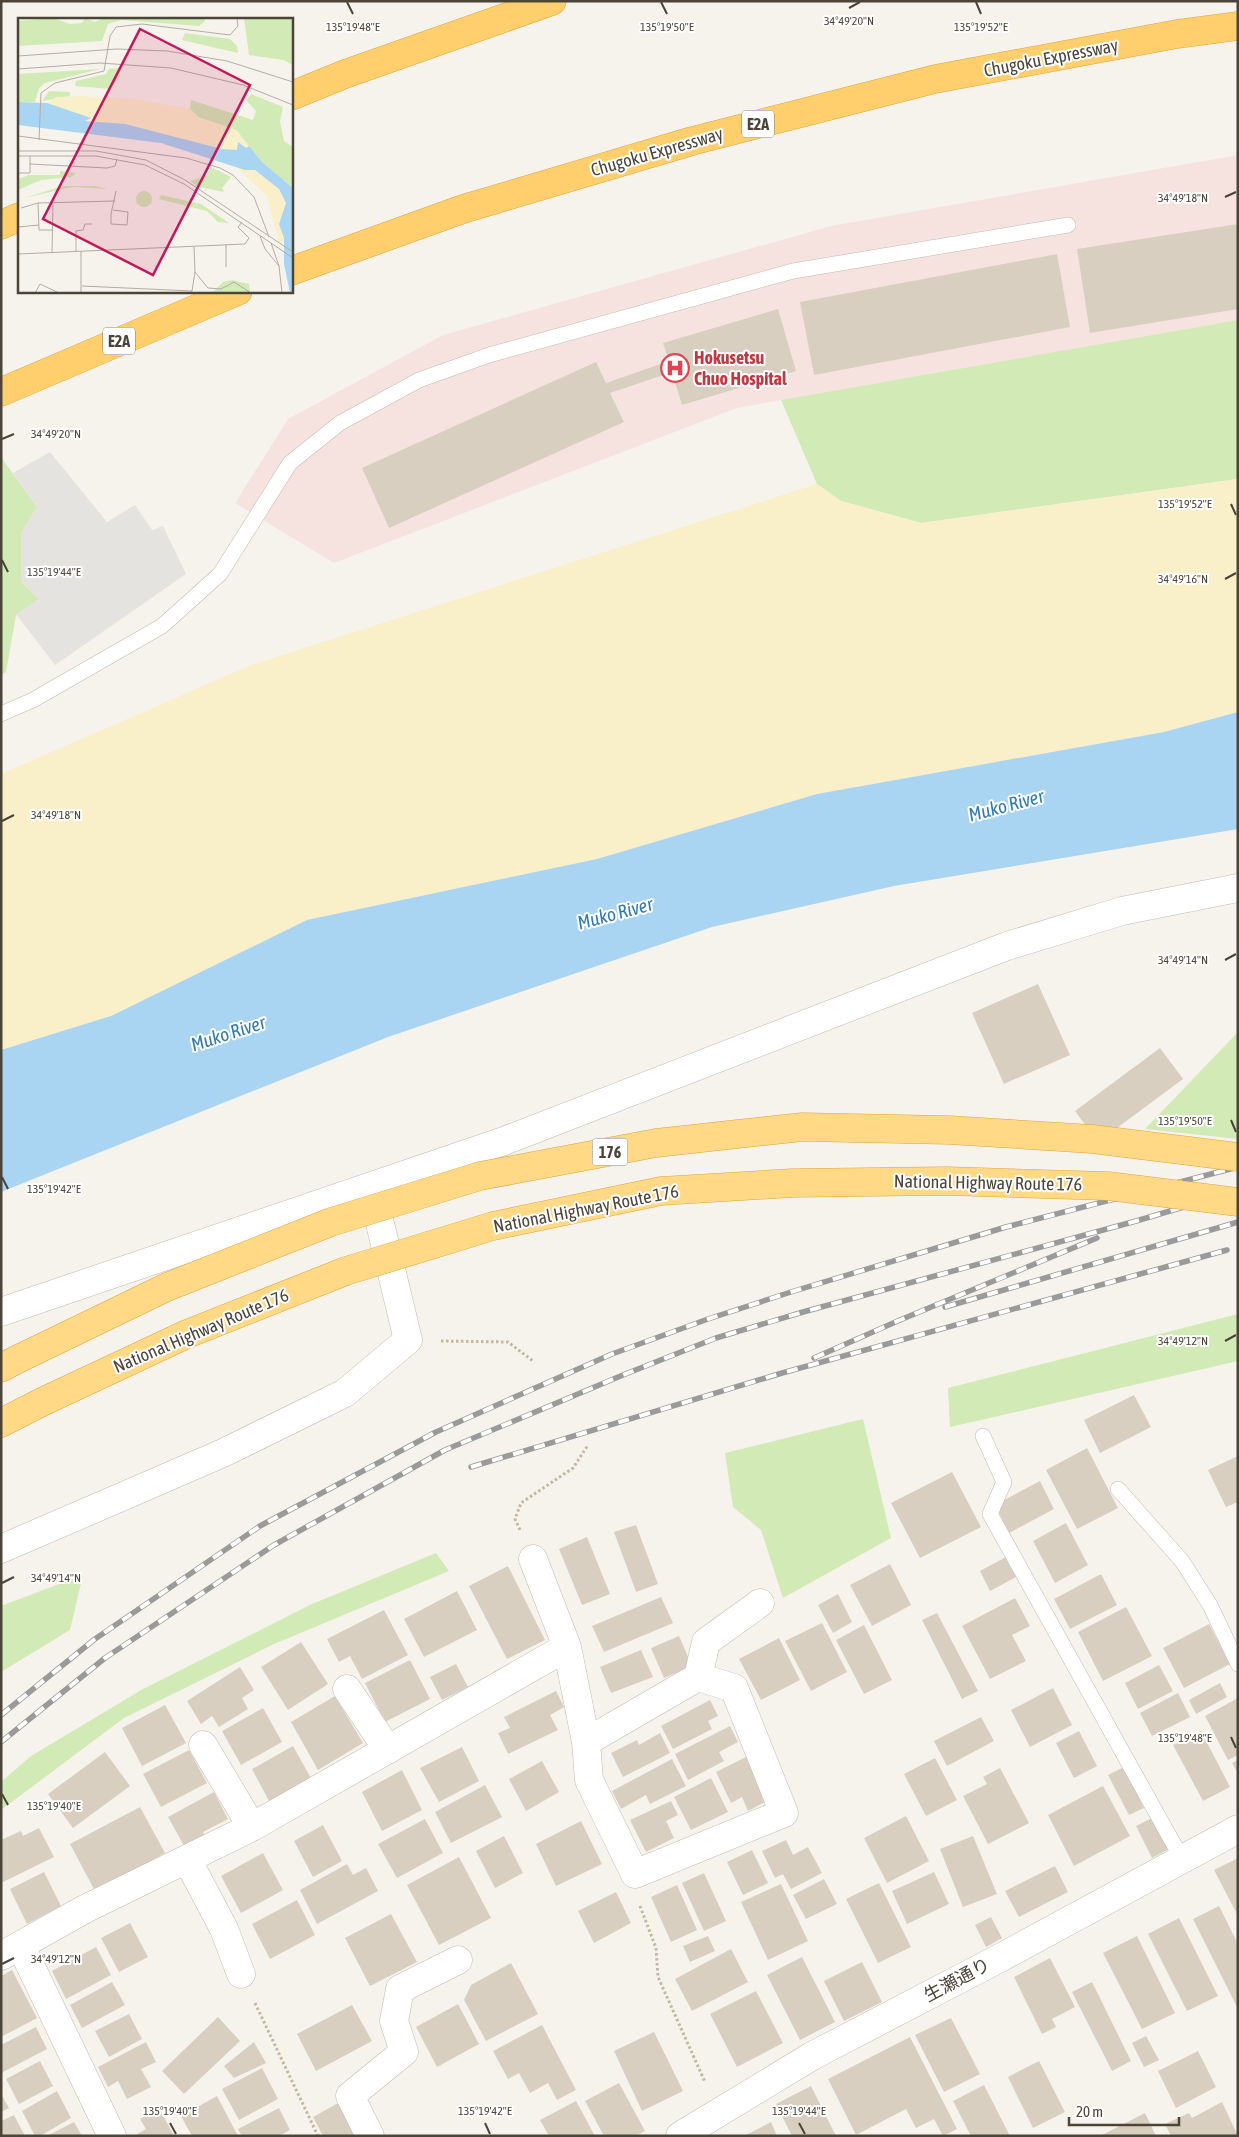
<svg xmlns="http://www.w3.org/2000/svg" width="1239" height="2137" font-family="'Asap Condensed','Noto Sans JP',sans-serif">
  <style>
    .medical { fill: #f6e3e0 }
    .green { fill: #d2eab5 }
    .sand { fill: #f9efc9 }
    .parking { fill: #e5e3e0 }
    .water { fill: #a9d4f2 }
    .building { fill: #d8cfc1 }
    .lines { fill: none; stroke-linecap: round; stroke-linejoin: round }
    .service-casing { stroke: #c2bbae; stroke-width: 16 }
    .minor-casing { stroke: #c2bbae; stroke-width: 29 }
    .tertiary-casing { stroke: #c2bbae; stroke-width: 29 }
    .trunk-casing { stroke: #e0a43c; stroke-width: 29 }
    .motorway-casing { stroke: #e0a43c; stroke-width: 29 }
    .path { stroke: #c4b79f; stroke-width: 3; stroke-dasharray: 2.5 2.5; stroke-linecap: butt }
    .service { stroke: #fff; stroke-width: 15 }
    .minor { stroke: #fff; stroke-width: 28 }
    .tertiary { stroke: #fff; stroke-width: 28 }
    .trunk { stroke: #ffd985; stroke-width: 28 }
    .motorway { stroke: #ffcf6e; stroke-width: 28 }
    .rail-casing { stroke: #9a9a9a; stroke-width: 5.5 }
    .rail { stroke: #fff; stroke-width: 4; stroke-dasharray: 11; stroke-linecap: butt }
    .trunk-bridge-casing { stroke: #e0a43c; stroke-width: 29; stroke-linecap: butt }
    .trunk-bridge { stroke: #ffd985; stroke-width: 28 }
    .ticks { fill: none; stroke: #4b4439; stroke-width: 2 }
    .labels { text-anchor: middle; stroke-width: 4; stroke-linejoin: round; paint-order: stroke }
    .shield { fill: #fff; stroke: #817c74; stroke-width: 1 }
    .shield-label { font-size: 16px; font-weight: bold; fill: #4b4439 }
    .street-label { font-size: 18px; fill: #4b4439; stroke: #fff }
    .health-label { font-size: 18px; font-weight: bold; fill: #be3a42; stroke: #fff; text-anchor: start }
    .water-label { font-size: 19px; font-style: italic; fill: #2e7ab2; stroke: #fff }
    .inset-road { fill: none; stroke: #b2ada4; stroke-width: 1 }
    .view { fill: #c2185b; fill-opacity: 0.15; stroke: #c2185b; stroke-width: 2.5 }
    .inset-edge { fill: none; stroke: #4b4439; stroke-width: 2.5 }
    .ticks-label { font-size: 12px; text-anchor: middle; fill: #4b4439; stroke: #fff; stroke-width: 4; stroke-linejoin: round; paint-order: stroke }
  </style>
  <rect width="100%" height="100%" fill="#f6f3ec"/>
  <path class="medical" d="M1238,155V320L737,408L334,563L235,503L288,419L443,335L831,226Z"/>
  <path class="green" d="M1238,320V479L921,523L841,501L817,484L781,400Z
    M1,457L37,507L21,533V581L39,599L16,615L6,672L1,675Z
    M1238,1032V1139L1145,1129Z
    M1238,1314V1361L950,1427L948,1388Z
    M863,1419L891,1538L783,1598L761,1530L733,1507L725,1453Z
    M436,1553L449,1571L274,1644L124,1718L1,1810V1782L31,1756L143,1689L312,1604Z
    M83,1575L70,1630L1,1672V1606Z"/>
  <path class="sand" d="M1238,479V712L1164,732L817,794L597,859L307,920L111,1016L1,1050V774L251,665L817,484L841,501L921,523Z"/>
  <path class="parking" d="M50,452L107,522L135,505L152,530L163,526L186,574L55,665L16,614L39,599L21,581V533L37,507L13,473Z"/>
  <path class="water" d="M1238,712V829L894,886L712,927L388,1037L1,1192V1050L111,1016L307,920L597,859L817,794L1164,732Z"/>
  <path class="building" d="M1238,224V309L1090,333L1077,249Z
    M1057,254L1070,327L814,375L800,302Z
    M778,309L796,371L682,405L672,372L610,393L624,422L389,528L362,468L596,362L606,383L669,361L663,343Z
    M1038,984L1070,1055L1004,1084L972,1013Z
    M1160,1048L1183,1079L1098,1142L1075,1111Z
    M1134,1395L1151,1427L1100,1453L1084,1420Z
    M1087,1448L1118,1508L1077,1529L1046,1470Z
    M1238,1456V1502L1226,1507L1208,1470Z
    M952,1472L981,1527L920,1558L891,1503Z
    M1040,1481L1054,1509L1009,1533L995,1505Z
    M1066,1523L1088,1565L1055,1583L1033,1541Z
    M636,1525L658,1584L636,1592L614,1532Z
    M587,1537L610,1594L582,1605L559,1549Z
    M1006,1557L1016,1577L990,1591L980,1571Z
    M890,1564L911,1605L872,1626L850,1585Z
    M508,1566L545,1640L507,1659L469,1586Z
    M1101,1574L1117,1605L1070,1629L1054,1599Z
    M457,1591L477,1630L424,1657L404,1619Z
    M838,1594L852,1622L833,1633L818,1605Z
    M661,1597L673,1623L604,1652L592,1626Z
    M1015,1598L1030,1626L1012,1635L1026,1661L990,1679L962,1626Z
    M1126,1607L1152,1656L1103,1681L1078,1632Z
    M384,1610L408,1655L362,1679L350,1656L339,1662L327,1639Z
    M937,1613L978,1691L962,1699L922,1620Z
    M822,1623L847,1672L811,1691L785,1641Z
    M1209,1624L1230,1664L1184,1688L1163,1648Z
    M864,1625L892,1680L864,1694L836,1640Z
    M679,1636L692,1666L664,1678L651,1648Z
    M779,1638L800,1680L761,1700L739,1659Z
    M301,1642L328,1684L288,1710L261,1667Z
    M641,1650L653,1677L611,1693L600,1667Z
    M410,1660L430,1699L385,1722L365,1683Z
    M456,1664L468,1687L442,1700L430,1677Z
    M1159,1665L1173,1691L1138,1709L1125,1683Z
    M240,1667L254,1690L242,1698L248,1709L219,1727L212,1716L201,1724L187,1701Z
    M1220,1683L1227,1697L1196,1714L1189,1700Z
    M1053,1688L1072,1725L1030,1747L1011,1710Z
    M556,1691L564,1707L550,1715L558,1730L508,1754L498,1733L510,1728L504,1717Z
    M1178,1693L1190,1717L1152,1736L1140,1713Z
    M335,1696L363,1743L318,1770L291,1722Z
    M1238,1698V1755L1228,1760L1205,1716Z
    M710,1700L718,1716L708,1721L712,1729L673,1749L661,1726Z
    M165,1705L186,1743L142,1766L122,1728Z
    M263,1708L282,1742L241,1765L222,1731Z
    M981,1717L994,1741L947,1766L934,1741Z
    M730,1726L738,1742L719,1752L724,1761L688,1780L675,1754Z
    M1079,1731L1097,1766L1074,1778L1056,1743Z
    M1201,1731L1230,1787L1203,1801L1173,1745Z
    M660,1733L670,1753L623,1777L611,1753L637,1740L639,1745Z
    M293,1746L312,1780L270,1803L252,1769Z
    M462,1747L479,1781L439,1802L420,1768Z
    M189,1750L207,1783L161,1807L143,1774Z
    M105,1752L130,1786L73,1828L48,1794Z
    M746,1757L767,1801L748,1811L742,1797L731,1803L716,1772Z
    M935,1758L957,1800L926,1816L904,1774Z
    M672,1759L686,1786L650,1804L646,1795L621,1809L612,1791Z
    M1238,1760V1774L1232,1763Z
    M542,1761L559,1792L526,1811L509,1779Z
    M1124,1767L1144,1808L1129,1815L1108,1775Z
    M1000,1768L1029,1823L988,1844L963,1796L987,1784L983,1777Z
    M402,1770L422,1810L382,1831L362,1792Z
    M711,1778L728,1812L691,1830L674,1797Z
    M485,1785L502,1817L451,1843L435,1812Z
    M1103,1786L1130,1836L1074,1866L1048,1815Z
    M214,1792L228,1819L203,1832L207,1840L187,1851L168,1817Z
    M671,1801L678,1815L666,1821L674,1838L646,1852L630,1820Z
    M140,1807L165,1853L95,1891L70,1844Z
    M906,1816L929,1861L887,1883L864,1838Z
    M1152,1818L1169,1849L1152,1858L1136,1826Z
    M425,1819L443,1853L397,1878L378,1844Z
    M581,1821L602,1864L556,1886L536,1844Z
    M323,1825L342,1861L313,1877L294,1841Z
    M39,1828L54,1857L1,1883V1840L21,1831L23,1836Z
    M504,1836L523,1873L495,1888L476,1851Z
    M973,1836L997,1894L963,1907L940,1849Z
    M786,1840L793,1855L808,1847L822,1873L791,1889L783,1874L775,1878L762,1851Z
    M752,1850L768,1883L743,1895L727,1862Z
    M263,1853L283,1890L241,1913L221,1876Z
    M459,1857L491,1918L439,1945L407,1885Z
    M1238,1858V1916L1214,1870Z
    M347,1864L353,1875L366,1868L378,1891L317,1924L300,1890Z
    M1055,1866L1068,1892L1019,1917L1005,1891Z
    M44,1872L61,1906L27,1924L10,1889Z
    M934,1872L949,1904L907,1924L892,1891Z
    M704,1873L726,1921L704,1931L682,1883Z
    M824,1879L837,1904L806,1919L793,1895Z
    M879,1883L911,1947L878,1963L846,1899Z
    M781,1884L808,1941L768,1960L741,1902Z
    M677,1885L697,1930L671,1942L651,1897Z
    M616,1892L631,1923L594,1943L578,1911Z
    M297,1900L315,1935L270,1959L252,1924Z
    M1219,1906L1238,1944V2009L1193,1919Z
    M391,1914L417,1962L370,1986L345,1938Z
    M991,1917L1002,1938L986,1947L975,1925Z
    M1179,1918L1218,1996L1187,2011L1148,1934Z
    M130,1923L148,1957L119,1972L101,1938Z
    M708,1936L715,1951L690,1962L683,1946Z
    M1137,1936L1175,2013L1142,2029L1103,1953Z
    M96,1947L111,1975L66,1999L52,1971Z
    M731,1949L748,1982L692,2011L675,1979Z
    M802,1957L835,2022L800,2040L767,1975Z
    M1050,1958L1075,2007L1052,2019L1056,2027L1042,2034L1014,1977Z
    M862,1962L882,2002L844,2021L824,1981Z
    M511,1963L538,2014L486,2041L464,2000L471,1985Z
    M12,1970L37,2018L1,2037V1976Z
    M112,1982L125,2005L82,2028L70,2005Z
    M1092,1982L1131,2061L1112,2071L1072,1992Z
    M756,1991L783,2043L737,2067L710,2014Z
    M458,2004L479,2044L437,2067L416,2027Z
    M352,2005L372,2041L316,2071L297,2034Z
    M129,2014L142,2039L109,2057L95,2031Z
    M218,2017L240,2041L184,2094L162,2071Z
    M951,2018L980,2074L944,2092L915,2035Z
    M542,2025L576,2090L557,2100L548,2083L530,2093L519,2073L508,2079L493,2051Z
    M36,2027L47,2049L1,2073V2045Z
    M654,2032L683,2091L642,2111L614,2051Z
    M1146,2036L1159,2060L1144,2067L1132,2043Z
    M910,2037L957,2129L943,2136L934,2119L916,2128L906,2109L856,2135L828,2079Z
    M146,2042L156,2062L141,2069L151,2087L127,2099L118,2081L108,2087L98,2067Z
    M254,2042L266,2063L234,2078L224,2066Z
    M1198,2051L1216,2087L1176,2108L1158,2071Z
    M40,2061L53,2086L19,2104L6,2079Z
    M1039,2061L1065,2112L1033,2128L1008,2077Z
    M262,2068L278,2099L239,2120L222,2089Z
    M619,2083L645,2131L635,2136H604L585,2101Z
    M984,2085L1010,2136H971L953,2101Z
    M811,2086L836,2136H792L776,2104Z
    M57,2091L71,2118L40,2136H35L22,2111Z
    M1,2094L9,2108L1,2112Z
    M217,2096L238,2136H192L181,2116Z
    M576,2101L595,2136H549L540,2120Z
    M340,2102L358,2136H323L313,2117Z
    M1222,2102L1238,2136H1171L1165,2124L1189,2113L1192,2118Z
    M159,2108L174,2136H134L146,2129L140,2119Z
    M279,2108L290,2130L279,2136H242L238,2129Z
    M1145,2113L1156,2136H1100Z
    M14,2115L25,2136H1V2121Z
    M74,2122L82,2136H47Z
    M771,2122L777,2136H744Z"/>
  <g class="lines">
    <defs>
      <path id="service" d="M1,714L33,700L162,626L220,574L290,463L340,423L419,380L489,355L793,271L1068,225
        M983,1436L1004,1482L990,1514L1182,1859
        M1118,1489L1182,1561L1210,1605L1238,1664"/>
      <path id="minor" d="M1,1549L223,1453L345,1393L408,1340L371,1186
        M533,1559L567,1647L586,1742L589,1780L635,1874L784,1813L734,1688L698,1677L586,1742
        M698,1677L706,1642L760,1603
        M347,1689L388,1750
        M203,1745L252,1827
        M187,1859L224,1929L241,1974
        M21,1946L112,2136
        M1,1956L85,1909L252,1827L567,1647
        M370,2136L350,2096L404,2052L394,2021L400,1989L458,1960
        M680,2136L812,2056L998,1959L1238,1829"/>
      <path id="tertiary" d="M1,1312L504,1141L1007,946L1122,911L1238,888"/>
      <path id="trunk" d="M1,1368L18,1359
        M1,1423L42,1402"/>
      <path id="motorway" d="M291,96L345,74L552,1
        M1,225L19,217
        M291,271L463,209L692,141L935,79L1177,34L1238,26
        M1,392L238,291"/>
    </defs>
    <use href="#service" class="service-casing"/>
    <use href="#minor" class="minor-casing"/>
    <use href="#tertiary" class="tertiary-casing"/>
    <use href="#trunk" class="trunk-casing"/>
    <use href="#motorway" class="motorway-casing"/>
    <path class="path" d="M441,1341L508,1342L533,1361
      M520,1530L515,1519L521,1503L573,1468L588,1445
      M640,1906L656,1948L658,1977L705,2082
      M255,2003L318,2136"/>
    <use href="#service" class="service"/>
    <use href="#minor" class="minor"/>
    <use href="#tertiary" class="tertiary"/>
    <use href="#trunk" class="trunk"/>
    <use href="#motorway" class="motorway"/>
    <defs>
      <path id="rail" d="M945,1307L1238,1222
        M814,1358L900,1320L1097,1238
        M471,1467L782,1373L1227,1250
        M1,1715L95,1639L260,1526L436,1432L612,1354L708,1319L791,1292L1006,1227L1238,1167
        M1,1742L105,1658L274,1545L445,1450L623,1375L716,1338L803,1312L1136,1221L1238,1191"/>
    </defs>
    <use href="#rail" class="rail-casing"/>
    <use href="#rail" class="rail"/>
    <defs>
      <path id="trunk-bridge" d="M18,1359L167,1287L331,1222L480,1176L656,1143L802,1127L949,1130L1092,1139L1238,1157
        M42,1402L187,1334L346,1271L493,1226L661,1191L793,1183L947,1181L1108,1186L1238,1202"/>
    </defs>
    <use href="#trunk-bridge" class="trunk-bridge-casing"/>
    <use href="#trunk-bridge" class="trunk-bridge"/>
  </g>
  <path class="ticks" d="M347,2L353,14M661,2L667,14M976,2L981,14M849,8L860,2M1225,197L1236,192M2,439L14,434M1231,504L1236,515M2,560L8,572M1225,579L1236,573M2,821L14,815M1225,960L1236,954M1231,1120L1236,1132M2,1177L8,1189M1225,1341L1236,1335M2,1583L14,1577M1231,1737L1236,1748M2,1794L8,1805M2,1964L14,1958M170,2123L176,2134M485,2123L490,2134M799,2123L805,2134"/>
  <defs>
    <symbol id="hospital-ring" viewBox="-11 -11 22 22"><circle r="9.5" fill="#fff" stroke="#e0444e" stroke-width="1.5"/><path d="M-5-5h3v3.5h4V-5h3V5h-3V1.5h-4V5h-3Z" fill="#e0444e"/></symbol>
  </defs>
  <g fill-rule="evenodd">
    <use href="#hospital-ring" x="659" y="352" width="32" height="32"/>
  </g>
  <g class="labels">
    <g class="shield">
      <rect x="742" y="110.5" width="32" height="27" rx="4"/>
      <rect x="103" y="327.5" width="32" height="27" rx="4"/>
      <rect x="592.5" y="1138.5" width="35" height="27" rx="4"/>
    </g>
    <g class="shield-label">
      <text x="758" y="130">E2A</text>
      <text x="119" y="347">E2A</text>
      <text x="610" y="1158">176</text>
    </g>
    <g class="street-label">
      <text transform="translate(1051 58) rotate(-11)" y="6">Chugoku Expressway</text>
      <text transform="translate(657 152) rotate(-16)" y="6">Chugoku Expressway</text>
      <text transform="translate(988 1183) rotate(1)" y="6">National Highway Route 176</text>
      <text transform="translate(586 1209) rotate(-11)" y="6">National Highway Route 176</text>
      <text transform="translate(201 1331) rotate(-23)" y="6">National Highway Route 176</text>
      <text transform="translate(957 1980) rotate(-28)" y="6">生瀬通り</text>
    </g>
    <g class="health-label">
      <text x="694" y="364">Hokusetsu<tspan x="694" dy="21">Chuo Hospital</tspan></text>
    </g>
    <g class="water-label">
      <text transform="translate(1006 805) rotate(-15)" y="7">Muko River</text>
      <text transform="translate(615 913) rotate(-15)" y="7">Muko River</text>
      <text transform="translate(228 1033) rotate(-18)" y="7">Muko River</text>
    </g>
  </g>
  <g transform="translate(18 18)">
    <rect width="275" height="275" fill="#f6f3ec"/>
    <path d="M35,0L52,6L64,5L67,0L77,4L86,0H187V3L181,8L103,2L90,6L84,23L0,28V3ZM226,0H275V47L266,42L231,37ZM167,15L212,21L219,28L220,35L164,22ZM101,50L102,58L92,71L57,68L58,63L88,56L91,51ZM82,51L27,65L21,70L17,84H0V56ZM31,73L52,74V78L24,83ZM233,76L265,89L262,103L266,123L275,129V170L244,144L218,112L180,99L172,91L173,82L235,102L238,93L228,82ZM193,149L213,159L204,170L206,174L181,169L172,163L188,158ZM42,153L58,155L54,159L23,162L0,172V161L11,157H42ZM45,168H77L90,171L55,169L6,180ZM118 181a8 8 0 1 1 16 0a8 8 0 1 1-16 0ZM143,177L183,186L211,205L200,204L189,193L141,181ZM214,262L231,266L232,275H188L196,273L205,264Z" fill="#d2eab5"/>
    <path d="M65,78L114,81L172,91L180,99L218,112L231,128L228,131L221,125L219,133L204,131L107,107L66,103L72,101L29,85L38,79ZM218,149L237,152L261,171L268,185L261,206L266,220L262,228L249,178Z" fill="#f9efc9"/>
    <path d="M0,84L29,85L73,100L67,103L107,106L204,131L219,132L220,124L228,130L231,128L244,144L275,170V275H272L266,246V220L261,206L268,185L261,171L237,152H227L143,125L0,107Z" fill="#a9d4f2"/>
    <path class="inset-road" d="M0,38L99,31L149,33L209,43L275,64M0,51L82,45L153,50L225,67L275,87M0,118L168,140L202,150L215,157L236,179L251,219M21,122L23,75L37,65L86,53L92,18L98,9L124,6L212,17L220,8L219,0M0,133H78L128,142L167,162L275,234M0,138H78L127,147L166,166L275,240M12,146L89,150L97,148L99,141M0,155H12V138M20,185L21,212H35M3,190L20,185L97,183M95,192L110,194L109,207L93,206V196L98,173M0,209L21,207M242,218L247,231L261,248M253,225L261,248L264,275M208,226V249M176,229L177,254L190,270L203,271L216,264L233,275M58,233V213L65,212L67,206H74M34,235L35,185M0,236L227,226L231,220L220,209L224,204M64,268L174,273L177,254M17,275L22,266L41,275M63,275V233"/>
    <path class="view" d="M122,11L232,67L135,257L25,201Z"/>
    <rect width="275" height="275" class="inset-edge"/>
  </g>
  <g class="ticks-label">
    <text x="849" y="25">34°49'20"N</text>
    <text x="353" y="31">135°19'48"E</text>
    <text x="667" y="31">135°19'50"E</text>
    <text x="981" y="31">135°19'52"E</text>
    <text x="1183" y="202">34°49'18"N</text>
    <text x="56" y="438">34°49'20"N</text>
    <text x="1185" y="508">135°19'52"E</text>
    <text x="54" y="576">135°19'44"E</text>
    <text x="1183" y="583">34°49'16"N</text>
    <text x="56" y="819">34°49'18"N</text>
    <text x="1183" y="964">34°49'14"N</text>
    <text x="1185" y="1125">135°19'50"E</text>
    <text x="54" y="1193">135°19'42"E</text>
    <text x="1183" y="1345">34°49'12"N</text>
    <text x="56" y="1582">34°49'14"N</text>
    <text x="1185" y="1742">135°19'48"E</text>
    <text x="54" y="1810">135°19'40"E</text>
    <text x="56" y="1963">34°49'12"N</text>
    <text x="170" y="2115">135°19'40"E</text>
    <text x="485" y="2115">135°19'42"E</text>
    <text x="799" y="2115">135°19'44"E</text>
  </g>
  <rect width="1239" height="2137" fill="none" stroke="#4b4439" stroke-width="5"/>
  <path d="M1069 2117v8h110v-8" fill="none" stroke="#4b4439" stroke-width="2.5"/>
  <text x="1076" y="2117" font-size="15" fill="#4b4439" stroke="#ffffff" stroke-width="4" paint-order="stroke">20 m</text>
</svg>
